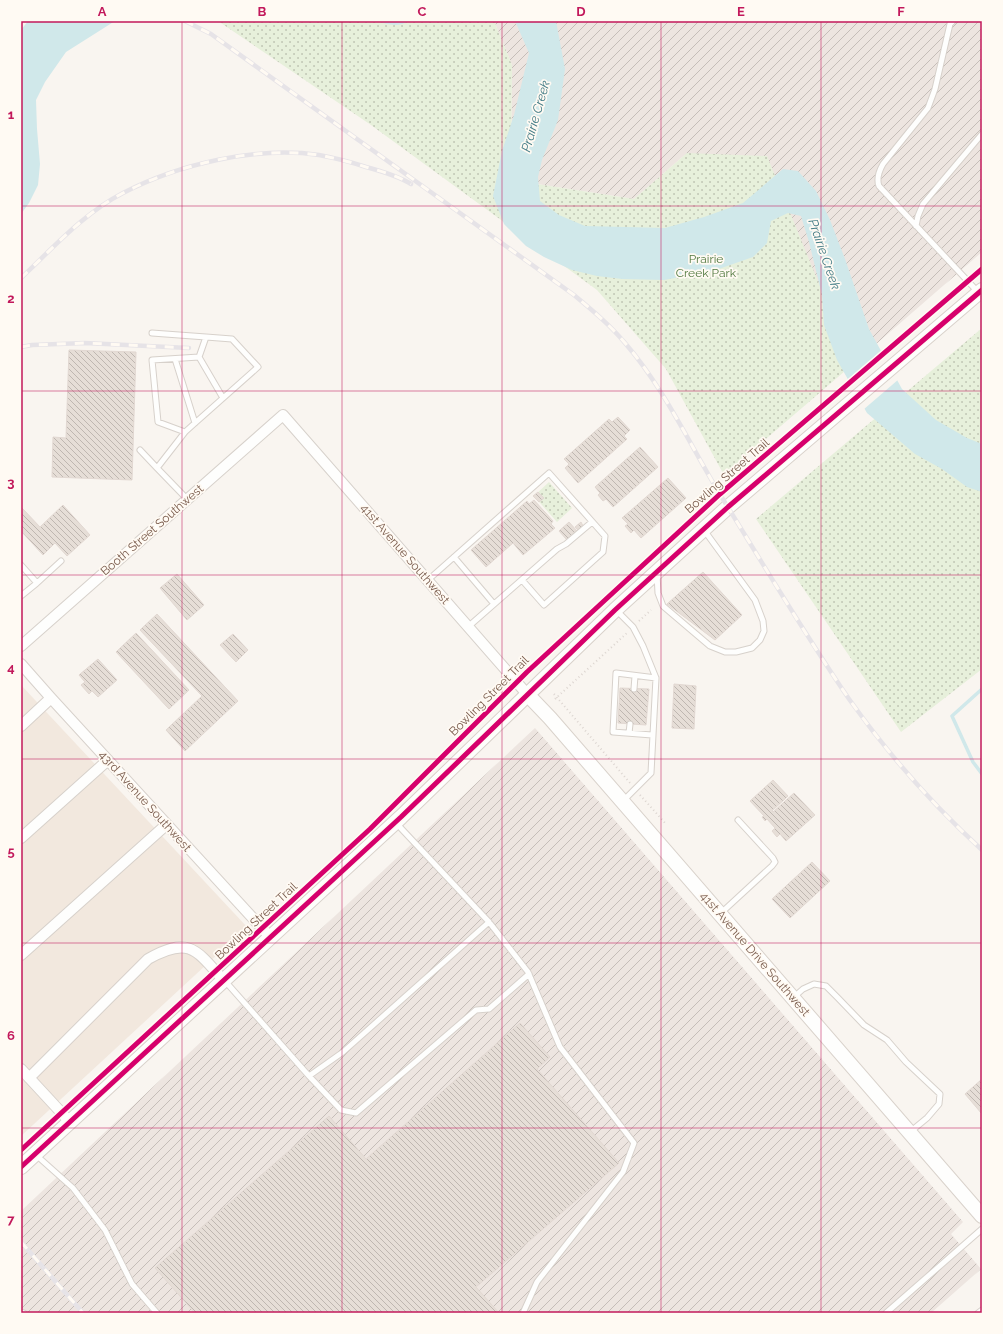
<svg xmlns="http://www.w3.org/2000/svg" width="1003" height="1334" font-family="Raleway,sans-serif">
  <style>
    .residential { fill: #f2e8de }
    .industrial { fill: url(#industrial-furrows) }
    .park { fill: url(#park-dots) }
    .water { fill: #d0e8ea }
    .pier { fill: #f9f5f0 }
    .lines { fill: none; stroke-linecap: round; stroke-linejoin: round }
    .stream { stroke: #d0e8ea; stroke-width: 3.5 }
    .building { fill: url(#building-back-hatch); stroke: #e2d8d2 }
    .lane-casing { stroke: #d7d1cb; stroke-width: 7 }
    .street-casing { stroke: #d7d1cb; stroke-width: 12 }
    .secondary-casing { stroke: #d9d2cb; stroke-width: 16 }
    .path { stroke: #dcd5d0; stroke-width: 2; stroke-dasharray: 1 3; stroke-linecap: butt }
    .lane { stroke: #fefefd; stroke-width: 5 }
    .street { stroke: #fefefd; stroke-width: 10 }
    .secondary { stroke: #fefefd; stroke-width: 14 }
    .rail-casing { stroke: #e6e3e7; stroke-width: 4.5 }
    .rail { stroke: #fffaf3; stroke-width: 3; stroke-dasharray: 9; stroke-linecap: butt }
    .cycleway-casing { stroke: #fffaf3; stroke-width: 8 }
    .cycleway { stroke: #d6006c; stroke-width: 5 }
    .grid { fill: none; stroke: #c2185b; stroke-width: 1; stroke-opacity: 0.55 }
    .labels { text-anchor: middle; stroke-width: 3.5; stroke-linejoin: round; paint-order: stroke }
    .park-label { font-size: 12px; fill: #537a41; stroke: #fffaf3 }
    .street-label { font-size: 12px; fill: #7a5c4d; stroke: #fffaf3 }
    .water-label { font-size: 13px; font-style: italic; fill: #437c86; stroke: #fffaf3 }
    .neatline { fill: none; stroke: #c2185b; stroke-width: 1.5 }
    .grid-label { font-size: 13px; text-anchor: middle; font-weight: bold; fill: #c2185b }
  </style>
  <defs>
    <pattern id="industrial-furrows" width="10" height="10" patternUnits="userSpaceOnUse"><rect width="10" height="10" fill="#ede5e0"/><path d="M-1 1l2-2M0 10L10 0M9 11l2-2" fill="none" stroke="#c5bdb8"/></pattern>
    <pattern id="park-dots" width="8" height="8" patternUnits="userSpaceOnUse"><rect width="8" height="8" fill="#e7f0db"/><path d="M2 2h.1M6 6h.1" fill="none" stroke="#c0c6b4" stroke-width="1.8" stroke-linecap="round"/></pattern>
    <pattern id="building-back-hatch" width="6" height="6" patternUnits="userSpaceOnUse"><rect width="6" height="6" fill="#e6ded7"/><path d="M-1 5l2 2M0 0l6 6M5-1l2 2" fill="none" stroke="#bfb7b1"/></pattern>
  </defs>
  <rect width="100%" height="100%" fill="#f9f5f0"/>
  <path class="residential" d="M21,685L247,927L21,1136Z"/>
  <path class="industrial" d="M494,21H982V252L852,365L687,153L634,199L511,180L512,65Z
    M535,728L963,1222L951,1234L981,1269L931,1313H21V1211Z"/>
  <path class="park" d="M218,21H494L512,65L511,180L634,199L687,153L767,156L852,365L724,475L666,369L597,290L371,125Z
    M982,328V669L901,732L756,519Z
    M549,482L572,508L557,522L534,496Z"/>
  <path class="water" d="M28,21H115L66,52L45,82L36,100L37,129L40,164L38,185L29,203L21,214V30Z
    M375,21H409C398,28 387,24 375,21Z
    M515,21H556L565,69L558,120L542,160L538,177L540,201L559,215L585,226L665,228L704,217L743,203L783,169L798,171L816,191L830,220L845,259L869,329L902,389L936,420L967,438L982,444V492L967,487L942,469L915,454L867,413L837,360L824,325L822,295L809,242L801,216L788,213L771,221L767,243L753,257L713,271L664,280L622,279L597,276L572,270L544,257L526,246L504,224L493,196L502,151L514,115L529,53Z"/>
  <path class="pier" d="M883,349L899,379L863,410L846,381Z"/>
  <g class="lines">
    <path class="stream" d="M982,689L952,716L973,762L982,774"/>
  </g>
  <path class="building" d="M69,350L136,352L132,480L52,477L53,437L66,438Z
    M618,417L630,430L624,436L627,439L578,483L565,468L569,464L564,459L609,419L612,422Z
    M640,447L658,467L613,507L606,499L603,501L598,495L600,493L595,487Z
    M668,478L686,498L641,538L634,530L631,533L625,526L628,524L622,518Z
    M538,492L544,498L539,502L533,496Z
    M534,500L553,521L551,524L555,528L523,555L513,543L486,567L471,550L527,501L529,504Z
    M63,505L90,535L67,556L55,543L43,555L21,531V507L40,527Z
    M569,522L577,531L567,540L559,531Z
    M581,522L583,526L578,530L575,527Z
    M703,572L742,615L715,640L667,604Z
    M177,574L204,605L187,620L160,588Z
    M157,614L238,701L185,751L166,730L202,696L140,630Z
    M136,633L189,690L169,709L116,652Z
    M233,634L248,650L236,662L220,645Z
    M98,659L117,680L98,697L92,691L89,694L81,685L85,682L79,675Z
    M674,684L696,686L694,729L672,728Z
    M620,688L649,689L646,725L618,723Z
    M773,780L788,796L772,811L773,812L794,793L815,815L786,841L780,834L777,837L772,831L775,828L767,819L765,821L762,817L764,816L750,801Z
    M812,862L830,881L790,918L772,899Z
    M520,1023L550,1057L537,1069L619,1163L476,1287L499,1313H195L155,1268L329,1116L366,1159Z
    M982,1079V1114L965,1094Z"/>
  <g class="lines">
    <defs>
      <path id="lane" d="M953,21L950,24L935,89L928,108L883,164C879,171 876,178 879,186L978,292
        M916,226L918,216L923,204L982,134
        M152,333L206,337
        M199,357L152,360L158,422L185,432L195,423L258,367L232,339L206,337L199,357L223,398
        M175,359L195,423
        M185,432L157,468L187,499
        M140,450L157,468
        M454,557L494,604
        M21,565L37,583L21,596
        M657,574L658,593L663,606L710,646L725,652H736L752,648L760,640L764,631L763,621L755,600L704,530
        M428,580L549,473L605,536L603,552L544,605L522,580
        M37,583L61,561
        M616,610L633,627L643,646L656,678L651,773L623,801
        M469,626L557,549L566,544L592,522
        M634,689L635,676
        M629,733L630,724
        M652,735L613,732L616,673L656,678
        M721,913L772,866L775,862L773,858L738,820
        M489,922L528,972L560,1047L634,1143L623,1172L537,1282L523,1313
        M225,981L309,1076L343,1052L489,922L396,823
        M794,997L803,989L814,984L826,986L838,998L864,1025L887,1040L906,1062L940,1094L939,1104L927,1118L910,1132
        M309,1076L341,1110L356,1113L476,1010L489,1009L529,974
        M36,1155L73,1188L105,1230L132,1284L157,1313
        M21,1312L24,1313
        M886,1313L982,1229
        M978,1313L982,1310"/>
      <path id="street" d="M21,646L283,415L527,694
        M21,664L51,698L271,938
        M21,726L51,698
        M21,838L108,760
        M21,955L166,825
        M21,1069L70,1122
        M29,1078L148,959C189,936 196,949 224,981"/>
      <path id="secondary" d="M527,694L550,718L982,1216
        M21,1167L401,817L615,610L728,507L982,290"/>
    </defs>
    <use href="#lane" class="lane-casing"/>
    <use href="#street" class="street-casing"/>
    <use href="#secondary" class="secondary-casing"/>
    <path class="path" d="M639,621L651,610
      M554,694L630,783
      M555,699L627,633
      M640,795L666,824"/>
    <use href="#lane" class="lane"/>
    <use href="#street" class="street"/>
    <use href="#secondary" class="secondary"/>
    <defs>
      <path id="rail" d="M185,21L211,34L574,295C592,310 610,325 625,343C664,388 690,445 721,496C763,564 804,633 849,699C888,754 933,805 982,850
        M21,278C53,248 84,213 123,193C179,164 256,146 319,155C335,158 351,162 366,167C381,171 398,176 411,184
        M21,347L32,345L85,343L189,348
        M21,1242L83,1313"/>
    </defs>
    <use href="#rail" class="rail-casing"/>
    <use href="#rail" class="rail"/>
    <defs>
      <path id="cycleway" d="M21,1150L370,829L527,672L720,494L982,269
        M21,1167L401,817L615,610L728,507L982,290"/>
    </defs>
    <use href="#cycleway" class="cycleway-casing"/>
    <use href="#cycleway" class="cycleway"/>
  </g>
  <path class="grid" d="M182,21V1313M342,21V1313M502,21V1313M661,21V1313M821,21V1313M21,206H982M21,391H982M21,575H982M21,759H982M21,943H982M21,1128H982"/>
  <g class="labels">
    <g class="park-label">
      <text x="706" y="263">Prairie<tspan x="706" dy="14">Creek Park</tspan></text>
    </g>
    <g class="street-label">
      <text transform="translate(727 476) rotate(-41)" y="4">Bowling Street Trail</text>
      <text transform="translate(152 530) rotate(-41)" y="4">Booth Street Southwest</text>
      <text transform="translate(405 554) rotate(49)" y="4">41st Avenue Southwest</text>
      <text transform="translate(489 696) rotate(-45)" y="4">Bowling Street Trail</text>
      <text transform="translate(145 801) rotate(48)" y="4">43rd Avenue Southwest</text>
      <text transform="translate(256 921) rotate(-43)" y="4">Bowling Street Trail</text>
      <text transform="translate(755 954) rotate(49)" y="4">41st Avenue Drive Southwest</text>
    </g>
    <g class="water-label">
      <text transform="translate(535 116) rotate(-74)" y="5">Prairie Creek</text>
      <text transform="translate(825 254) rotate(71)" y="5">Prairie Creek</text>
    </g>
  </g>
  <rect width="1003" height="1334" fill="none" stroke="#fffaf3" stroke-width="44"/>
  <rect x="22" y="22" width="959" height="1290" class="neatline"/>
  <g class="grid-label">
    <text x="102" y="16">A</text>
    <text x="262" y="16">B</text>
    <text x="422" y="16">C</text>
    <text x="581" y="16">D</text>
    <text x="741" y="16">E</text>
    <text x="901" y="16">F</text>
    <text x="11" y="119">1</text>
    <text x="11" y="303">2</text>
    <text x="11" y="487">3</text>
    <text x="11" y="672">4</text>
    <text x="11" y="856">5</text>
    <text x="11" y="1040">6</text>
    <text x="11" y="1224">7</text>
  </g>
</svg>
